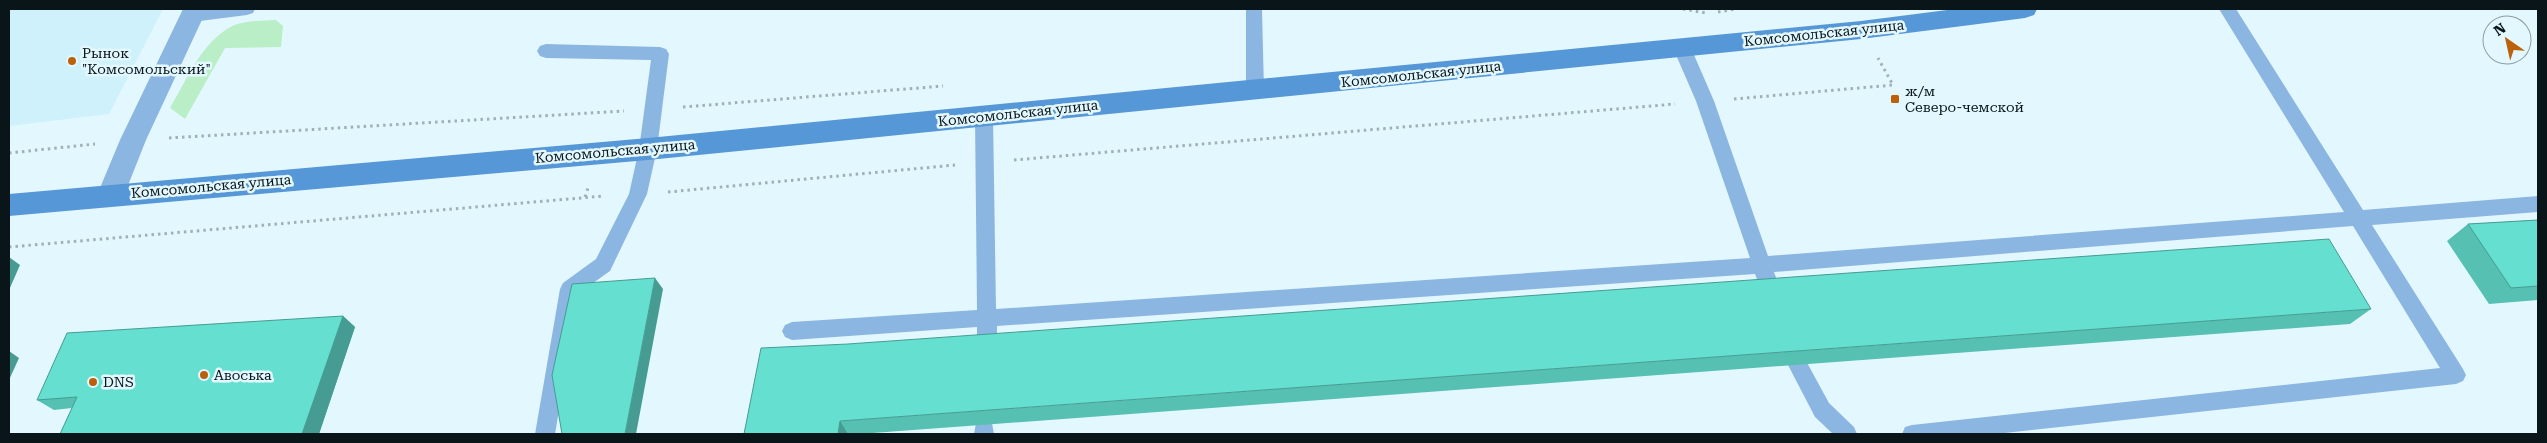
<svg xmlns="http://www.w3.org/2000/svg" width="2547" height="443" font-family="'Roboto Serif',serif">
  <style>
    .built { fill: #cef1fb }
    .green { fill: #b9eec6 }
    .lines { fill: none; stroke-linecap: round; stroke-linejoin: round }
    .path { stroke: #9fb1b7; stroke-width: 3; stroke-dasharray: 2.5 4; stroke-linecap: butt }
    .service { fill: #8cb6e2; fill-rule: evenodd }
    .minor { fill: #8cb6e2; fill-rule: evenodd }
    .secondary { fill: #5597d7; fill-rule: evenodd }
    .wall { fill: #56c0b3 }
    .shaded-wall { fill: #469c92 }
    .building { fill: #64dfd0; stroke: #469c92 }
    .poi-dot { fill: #bc600b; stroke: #e3f8fe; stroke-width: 2 }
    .labels { text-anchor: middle; stroke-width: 5; stroke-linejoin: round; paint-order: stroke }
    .street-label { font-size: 14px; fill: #091519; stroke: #e3f8fe }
    .poi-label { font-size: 14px; fill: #091519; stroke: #e3f8fe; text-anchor: start }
  </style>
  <rect width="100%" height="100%" fill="#e3f8fe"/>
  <path class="built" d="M9,9H163L109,114L9,126Z"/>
  <path class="green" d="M276,20L283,26L281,47L225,48L185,119L170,108C186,81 200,46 227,29C240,20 261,21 276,20Z"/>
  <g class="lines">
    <path class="path" d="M1683,9L1706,13
      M1718,12L1736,9
      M1734,99L1893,85L1878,58
      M683,107L943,86
      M169,138L624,111
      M9,153L95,144
      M1014,160L1675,104
      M668,192L955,165
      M585,197L589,185
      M9,247L604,196"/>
    <path class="service" d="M255,9L253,13L247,15L192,22L186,20L184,16L186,12L200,9Z
      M1246,9H1262L1264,90L1261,95L1255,97L1249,95L1246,90Z
      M2219,9H2236L2363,210L2538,196V212L2372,225L2463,369L2466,375L2463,381L2456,384L1996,434H1902L1905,427L1912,425L2440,368L2353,226L1774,272L1782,294L1779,300L1772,302L1765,300L1755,274L997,326V350L994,356L987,359L980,356L977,350V327L792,340L785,337L782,331L785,325L792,322L977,310L975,116L978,111L984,109L990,111L993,116L996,309L1750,258L1696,101L1673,48L1676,43L1682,41L1688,43L1691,48L1714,101L1768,256L2344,212Z
      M546,44L660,47L666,49L669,54L657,149L647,194L610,271L579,293L555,434H535L560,289L563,283L596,259L629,194L639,149L651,60L546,58L540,56L537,51L540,46Z
      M1798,356L1805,359L1829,403L1854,427L1857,434H1833L1815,417L1788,365L1791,359Z
      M984,416L991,418L994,434H974L977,418Z"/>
    <path class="minor" d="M183,9H207L146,140L121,203L111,206L101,203L97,195L120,140Z"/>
    <path class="secondary" d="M1955,9H2037L2034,15L2025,18L1861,39L648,160L9,216V194L648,138L1861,21Z"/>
  </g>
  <path class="wall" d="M2538,220V300L2489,304L2447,241L2468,224Z
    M2371,309L2350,324L859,434H744L745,428Z
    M343,316L355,327L319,434H60L72,408L54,410L37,400Z"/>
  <path class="shaded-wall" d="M9,257L20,265L9,290Z
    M655,278L663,289L636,434H625Z
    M343,316L355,327L319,434H302Z
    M9,351L19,358L9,380Z
    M840,421L848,434H838Z"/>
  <path class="building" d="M2538,220V286L2511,288L2468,224Z
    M2329,239L2371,309L840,421L838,434H744L761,348L848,344Z
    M655,278L625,434H562L552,375L572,284Z
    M343,316L302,434H60L77,397L37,400L67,333Z"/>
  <g class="poi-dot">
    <circle cx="72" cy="61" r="5"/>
    <rect x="1890" y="94" width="10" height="10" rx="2.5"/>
    <circle cx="204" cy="375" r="5"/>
    <circle cx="93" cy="382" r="5"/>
  </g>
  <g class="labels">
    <g class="street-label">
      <text transform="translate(1824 33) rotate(-6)" y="5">Комсомольская улица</text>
      <text transform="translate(1421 74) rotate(-6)" y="5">Комсомольская улица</text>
      <text transform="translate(1018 113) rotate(-6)" y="5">Комсомольская улица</text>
      <text transform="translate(615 151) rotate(-5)" y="5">Комсомольская улица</text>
      <text transform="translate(211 186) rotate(-5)" y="5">Комсомольская улица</text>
    </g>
    <g class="poi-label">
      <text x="82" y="58">Рынок<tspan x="82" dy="16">"Комсомольский"</tspan></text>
      <text x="1905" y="96">ж/м<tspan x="1905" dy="16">Северо-чемской</tspan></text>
      <text x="214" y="380">Авоська</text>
      <text x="103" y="387">DNS</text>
    </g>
  </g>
  <rect width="2547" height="443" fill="none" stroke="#091519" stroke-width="20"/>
  <g transform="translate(2507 40) rotate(326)"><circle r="24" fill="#e3f8fe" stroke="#8c9da2"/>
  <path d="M0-4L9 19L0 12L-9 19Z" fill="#bc600b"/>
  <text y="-8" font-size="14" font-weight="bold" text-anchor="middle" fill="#091519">N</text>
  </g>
</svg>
